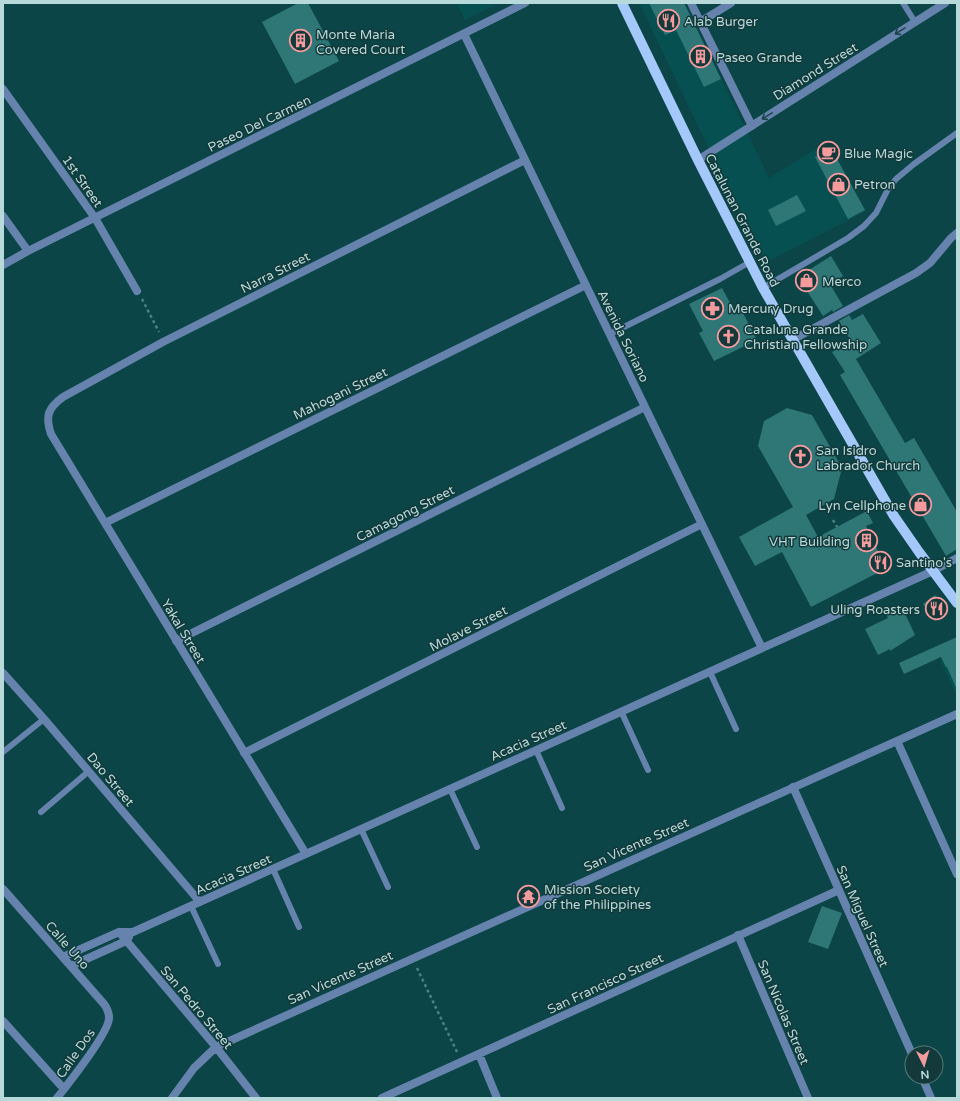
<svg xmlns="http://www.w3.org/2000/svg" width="960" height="1101" font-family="'Varela Round',sans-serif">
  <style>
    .built { fill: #065051 }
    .building { fill: #2f7677 }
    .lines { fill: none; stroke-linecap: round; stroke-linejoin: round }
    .path { stroke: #4f8081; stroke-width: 2.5; stroke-dasharray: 3 3; stroke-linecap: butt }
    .service { stroke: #6683ad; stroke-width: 6 }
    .minor { stroke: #6683ad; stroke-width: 8 }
    .primary { stroke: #a5c8fb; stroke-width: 10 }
    .oneway { stroke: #1f444b }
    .labels { text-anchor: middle; stroke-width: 3; stroke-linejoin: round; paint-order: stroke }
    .poi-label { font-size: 13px; fill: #b8d9d9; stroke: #13393a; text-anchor: start }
    .street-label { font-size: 13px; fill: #b8d9d9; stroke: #13393a }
  </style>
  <rect width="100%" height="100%" fill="#0b4547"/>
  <path class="built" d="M457,3H499L465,20Z
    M639,3H685L769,178L828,141L866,211L767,262L734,201Z
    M957,652V697L940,659Z"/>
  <path class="building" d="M298,3H308L339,61L295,84L262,22Z
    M649,3H684L721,79L704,87L676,30L665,35Z
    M831,148L865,210L848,219L815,157Z
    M797,195L806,211L776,226L768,210Z
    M831,256L843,276L830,284L843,306L833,312L832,310L823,316L798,277Z
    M722,288L736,314L742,311L757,340L714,361L699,333L703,331L689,304Z
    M863,314L881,343L856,359L905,443L914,438L957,512V549L946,556L840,375L845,372L832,352L851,341L839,321L849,315L852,320Z
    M787,408L812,415L842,468L834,499L806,515L818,537L867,511L873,523L866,526L879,553L878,554L885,569L811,607L782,552L755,566L739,537L793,507L758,446L764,421Z
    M935,595L948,612L935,621L923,604Z
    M902,607L915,635L890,651V649L878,655L865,629L888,618L886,614Z
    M957,637V690L947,667H946L941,657L904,674L899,663Z
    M822,906L842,913L828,949L808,942Z"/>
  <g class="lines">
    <path class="path" d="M142,299L159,332
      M833,520L837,527
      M417,968L457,1052"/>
    <path class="service" d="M903,3L915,22
      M763,288L848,238L864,226L876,213L888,189L896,179L914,164L957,133
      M610,334L720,279L750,262
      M710,672L736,729
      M621,711L648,770
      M536,750L562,808
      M3,752L44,719
      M450,789L477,847
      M41,812L89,771
      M361,829L388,887
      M273,869L299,927
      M191,906L218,964"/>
    <path class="minor" d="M691,3L752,126
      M700,22L731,3
      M464,34L762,648
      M3,89L95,218L137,291
      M698,160L945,3
      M3,216L28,251
      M3,265L28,251L525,3
      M792,340L916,273L930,263L951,238L957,233
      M105,523L586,285
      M176,641L645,407
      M3,673L44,719L200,902
      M897,741L957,874
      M244,753L702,524
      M793,787L912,1054
      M306,854L51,434C45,416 48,408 63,397L163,342L525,160
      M3,889L104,1004C107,1008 109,1013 109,1018C109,1033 68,1084 57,1098
      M119,932L216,1047L256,1098
      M738,935L808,1098
      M63,957L119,932H133L933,571L957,558
      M71,966L126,941L129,937
      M3,1021L64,1089
      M479,1054L497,1098
      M922,1077L931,1098
      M172,1098L194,1068L216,1047L957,714
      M382,1098L839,890"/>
    <path class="primary" d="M622,3L698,160L763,288L894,516L919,552L957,603"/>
  </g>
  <defs><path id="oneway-shaft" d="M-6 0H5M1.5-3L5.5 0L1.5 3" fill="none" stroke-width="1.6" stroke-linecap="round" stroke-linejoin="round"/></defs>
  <g class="oneway">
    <use href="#oneway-shaft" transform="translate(900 31) rotate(148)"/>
    <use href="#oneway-shaft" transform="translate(767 116) rotate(148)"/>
  </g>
  <defs>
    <symbol id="restaurant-ring" viewBox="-11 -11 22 22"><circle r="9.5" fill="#13393a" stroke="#f59b9e" stroke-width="1.5"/><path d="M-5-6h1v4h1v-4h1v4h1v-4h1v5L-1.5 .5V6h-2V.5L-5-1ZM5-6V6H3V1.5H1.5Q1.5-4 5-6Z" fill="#f59b9e"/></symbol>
    <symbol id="building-ring" viewBox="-11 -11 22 22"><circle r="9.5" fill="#13393a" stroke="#f59b9e" stroke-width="1.5"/><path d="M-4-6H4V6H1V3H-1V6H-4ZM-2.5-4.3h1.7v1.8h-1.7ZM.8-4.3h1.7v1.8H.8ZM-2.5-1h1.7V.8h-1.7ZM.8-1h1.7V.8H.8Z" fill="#f59b9e"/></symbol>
    <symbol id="cafe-ring" viewBox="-11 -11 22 22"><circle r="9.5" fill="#13393a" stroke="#f59b9e" stroke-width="1.5"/><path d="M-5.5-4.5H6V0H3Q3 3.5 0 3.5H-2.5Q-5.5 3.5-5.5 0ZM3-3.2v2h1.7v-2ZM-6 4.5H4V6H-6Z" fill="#f59b9e"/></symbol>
    <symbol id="shop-ring" viewBox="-11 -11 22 22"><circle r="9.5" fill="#13393a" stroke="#f59b9e" stroke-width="1.5"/><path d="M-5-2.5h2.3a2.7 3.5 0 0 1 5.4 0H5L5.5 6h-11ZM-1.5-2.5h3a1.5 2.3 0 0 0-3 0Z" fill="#f59b9e"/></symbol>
    <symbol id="pharmacy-ring" viewBox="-11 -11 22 22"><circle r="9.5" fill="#13393a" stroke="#f59b9e" stroke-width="1.5"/><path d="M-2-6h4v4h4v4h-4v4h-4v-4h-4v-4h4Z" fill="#f59b9e"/></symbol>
    <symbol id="church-ring" viewBox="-11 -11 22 22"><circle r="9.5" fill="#13393a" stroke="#f59b9e" stroke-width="1.5"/><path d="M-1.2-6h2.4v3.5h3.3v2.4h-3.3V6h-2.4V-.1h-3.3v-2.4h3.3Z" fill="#f59b9e"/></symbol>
    <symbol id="temple-ring" viewBox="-11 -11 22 22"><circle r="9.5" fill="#13393a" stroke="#f59b9e" stroke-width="1.5"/><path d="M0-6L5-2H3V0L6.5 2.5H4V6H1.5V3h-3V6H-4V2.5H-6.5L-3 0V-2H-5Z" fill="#f59b9e"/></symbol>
  </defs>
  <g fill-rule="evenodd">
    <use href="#restaurant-ring" x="656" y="8" width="25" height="25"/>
    <use href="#building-ring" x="288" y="28" width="25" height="25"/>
    <use href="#building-ring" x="688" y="44" width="25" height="25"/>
    <use href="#cafe-ring" x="816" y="140" width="25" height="25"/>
    <use href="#shop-ring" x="826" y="172" width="25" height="25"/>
    <use href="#shop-ring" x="794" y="268" width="25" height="25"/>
    <use href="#pharmacy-ring" x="700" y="296" width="25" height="25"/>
    <use href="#church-ring" x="716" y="324" width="25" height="25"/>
    <use href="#church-ring" x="788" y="444" width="25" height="25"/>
    <use href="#shop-ring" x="908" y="492" width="25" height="25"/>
    <use href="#building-ring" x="854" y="528" width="25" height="25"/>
    <use href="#restaurant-ring" x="868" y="550" width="25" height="25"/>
    <use href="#restaurant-ring" x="924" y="596" width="25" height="25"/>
    <use href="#temple-ring" x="516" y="884" width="25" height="25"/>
  </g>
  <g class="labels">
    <g class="poi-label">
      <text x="684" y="26">Alab Burger</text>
      <text x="316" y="39">Monte Maria<tspan x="316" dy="15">Covered Court</tspan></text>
      <text x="716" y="62">Paseo Grande</text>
      <text x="844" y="158">Blue Magic</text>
      <text x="854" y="189">Petron</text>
      <text x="822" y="286">Merco</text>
      <text x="728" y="313">Mercury Drug</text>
      <text x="744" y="334">Cataluna Grande<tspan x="744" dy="15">Christian Fellowship</tspan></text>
      <text x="816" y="455">San Isidro<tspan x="816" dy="15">Labrador Church</tspan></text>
      <text x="906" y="510" text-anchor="end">Lyn Cellphone</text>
      <text x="850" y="546" text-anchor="end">VHT Building</text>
      <text x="896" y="567">Santino's</text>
      <text x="920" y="614" text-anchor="end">Uling Roasters</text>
      <text x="544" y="894">Mission Society<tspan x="544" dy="15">of the Philippines</tspan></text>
    </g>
    <g class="street-label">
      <text transform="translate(815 71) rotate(-32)" y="5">Diamond Street</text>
      <text transform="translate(259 123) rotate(-26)" y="5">Paseo Del Carmen</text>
      <text transform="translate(83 181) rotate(55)" y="5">1st Street</text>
      <text transform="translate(743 220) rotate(63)" y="5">Catalunan Grande Road</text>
      <text transform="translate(275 272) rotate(-27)" y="5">Narra Street</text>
      <text transform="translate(624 336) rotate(64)" y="5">Avenida Soriano</text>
      <text transform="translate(340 393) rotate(-26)" y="5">Mahogani Street</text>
      <text transform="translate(405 513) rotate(-27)" y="5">Camagong Street</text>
      <text transform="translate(468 628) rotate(-27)" y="5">Molave Street</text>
      <text transform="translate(184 631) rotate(59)" y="5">Yakal Street</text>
      <text transform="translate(528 740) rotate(-24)" y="5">Acacia Street</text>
      <text transform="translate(111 779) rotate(50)" y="5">Dao Street</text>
      <text transform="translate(636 844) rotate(-24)" y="5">San Vicente Street</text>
      <text transform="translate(233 874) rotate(-24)" y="5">Acacia Street</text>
      <text transform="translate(863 916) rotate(66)" y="5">San Miguel Street</text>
      <text transform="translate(68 945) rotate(49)" y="5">Calle Uno</text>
      <text transform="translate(340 977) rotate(-24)" y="5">San Vicente Street</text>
      <text transform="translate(605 983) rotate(-25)" y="5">San Francisco Street</text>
      <text transform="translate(197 1007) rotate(50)" y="5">San Pedro Street</text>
      <text transform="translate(784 1012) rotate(67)" y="5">San Nicolas Street</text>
      <text transform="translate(75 1053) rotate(-55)" y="5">Calle Dos</text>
    </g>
  </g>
  <rect width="960" height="1101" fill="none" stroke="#b8d9d9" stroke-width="8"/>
  <g transform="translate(924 1065) rotate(175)"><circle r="19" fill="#13393a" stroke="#55797a"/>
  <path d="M0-3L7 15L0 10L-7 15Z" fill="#f59b9e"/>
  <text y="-6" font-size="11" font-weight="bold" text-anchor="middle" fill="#b8d9d9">N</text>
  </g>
</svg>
